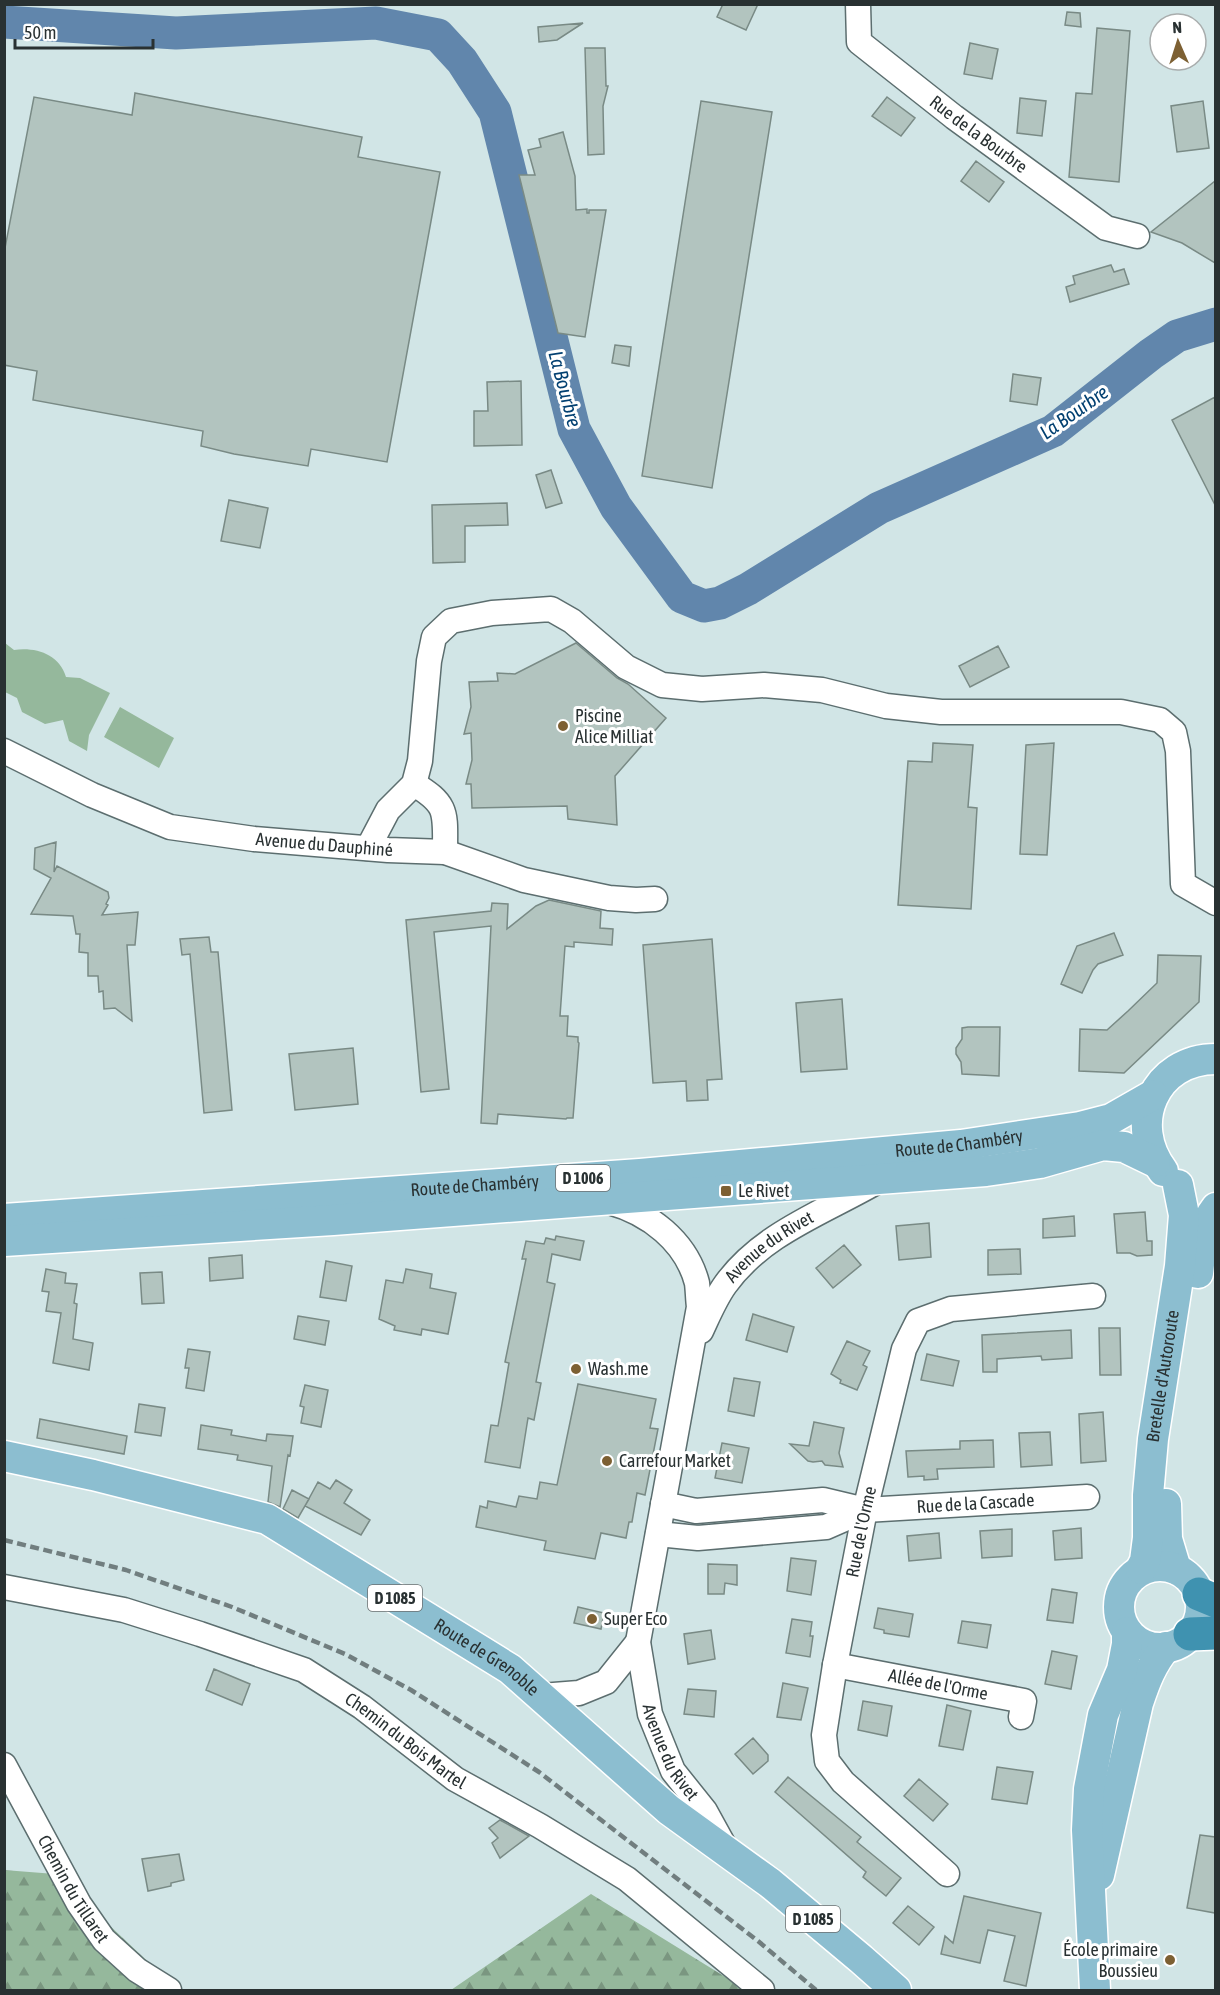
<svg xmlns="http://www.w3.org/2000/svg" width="1220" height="1995" font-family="'Asap Condensed',sans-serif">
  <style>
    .forest { fill: url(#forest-firs) }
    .park { fill: #95b89c }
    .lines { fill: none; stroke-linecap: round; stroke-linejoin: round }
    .river { stroke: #6186ac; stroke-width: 33 }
    .building { fill: #b2c4bf; stroke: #798a85; stroke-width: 1.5 }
    .minor-casing { stroke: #5c6e6f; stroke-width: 27 }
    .major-casing { stroke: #fff; stroke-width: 33 }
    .highway-casing { stroke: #fff; stroke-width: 36 }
    .minor { stroke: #fff; stroke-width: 24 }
    .major { stroke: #8cbed0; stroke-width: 30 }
    .highway { stroke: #3f92b0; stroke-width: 33 }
    .rail { stroke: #717e7f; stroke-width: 4.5; stroke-dasharray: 9 4.5; stroke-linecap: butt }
    .poi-dot { fill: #7d6033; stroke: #fff; stroke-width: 2 }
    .labels { text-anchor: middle; stroke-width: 6; stroke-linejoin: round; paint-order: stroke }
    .shield { fill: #fff; stroke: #696f70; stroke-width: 1.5 }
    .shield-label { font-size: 16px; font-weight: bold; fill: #293132 }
    .street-label { font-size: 18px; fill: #293132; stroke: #fff }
    .poi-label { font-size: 18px; fill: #293132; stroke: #fff; text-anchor: start }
    .water-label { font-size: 20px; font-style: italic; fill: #024071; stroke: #fff }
  </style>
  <defs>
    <pattern id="forest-firs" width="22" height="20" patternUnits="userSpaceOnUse" patternTransform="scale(1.5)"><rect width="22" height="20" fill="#95b89c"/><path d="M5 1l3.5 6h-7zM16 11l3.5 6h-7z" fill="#7a9680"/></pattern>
  </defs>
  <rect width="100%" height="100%" fill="#d1e5e6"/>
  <path class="forest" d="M4,1870L55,1874L178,1990H5Z
    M591,1894L727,1978L741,1990H451Z"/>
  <path class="park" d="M5,643L14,650C36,647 59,654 66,677L80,678L110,693L89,735L87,751L69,741L63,720L45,724L22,712L17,698L5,692Z
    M120,707L174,738L159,768L104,737Z"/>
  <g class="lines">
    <path class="river" d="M4,22L176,33L376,23L438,35L462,61L495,112L574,429L616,507L682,597L704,606L720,603L748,589L879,508L1053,431L1151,354L1177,336L1216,324"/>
  </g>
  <path class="building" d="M723,4H758L746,30L717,17Z
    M1067,12L1080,13L1081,27L1065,25Z
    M583,23L557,40L539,42L538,27Z
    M1097,28L1130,31L1119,182L1069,177L1076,93L1092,94Z
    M970,43L998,49L992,79L964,74Z
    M585,48H605L606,86H608L603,106L604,154L588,155Z
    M135,93L362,137L358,157L440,172L387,462L311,449L308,466L234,454L201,446L203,431L33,400L37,371L4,365V253L34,97L132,115Z
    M887,97L915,118L901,136L872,116Z
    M1020,98L1046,101L1042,136L1017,133Z
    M701,101L772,112L712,488L642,476Z
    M1203,101L1209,148L1177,152L1171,106Z
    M563,132L575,176L576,210L587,209V213H589V210H606L585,337L558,333L519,175H535L528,150L541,147L539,139Z
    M976,161L1004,182L989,202L961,181Z
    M1215,181V263L1182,243L1151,232Z
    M1111,265L1114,272L1124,269L1129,284L1070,302L1066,287L1075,284L1073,276Z
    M615,345L631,347L629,366L612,363Z
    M1013,374L1041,378L1037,405L1010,401Z
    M521,381L522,445L474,446V411H488L487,382Z
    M1215,397V505L1172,420Z
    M551,470L562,503L546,508L536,475Z
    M229,500L268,508L260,548L221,541Z
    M507,503L508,525L465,526V562L433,563L432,505Z
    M576,643L617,678L628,684L666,718L615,776L617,825L568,819L567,806L472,808L471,784H466L472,760L471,733L464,734L471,707L469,682L498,681L497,673L515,674Z
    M998,646L1009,667L970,687L959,666Z
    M933,743L973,745L968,807L977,808L971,909L898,905L908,761L932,762Z
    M1054,743L1047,855L1020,854L1026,745Z
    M56,842L54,872L57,866L108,892L109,898L106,904L108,905L102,915L138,912L135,945H127L132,1021L115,1008L104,1009L103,991L99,992L98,976H88V953L79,952L80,934H76L73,916L31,914L51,878L34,869L35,848Z
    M549,900L601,911L600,928L613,929L612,945L574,942V947L565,946L560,1016H568L567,1036L578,1037V1042L579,1043L573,1118H567L566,1119L498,1114L497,1124L481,1123L491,926L434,932L449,1089L421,1092L406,920L491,911L492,903L508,904L507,929L536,906Z
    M1114,933L1123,955L1098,964L1093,970L1082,993L1061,984L1077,946Z
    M209,937L211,952H218L232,1110L204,1113L190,954L182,955L180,939Z
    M712,939L722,1079L707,1080L708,1100L687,1101L686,1081L653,1083L643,945Z
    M1158,955L1201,956L1199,1002L1124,1073L1079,1071L1080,1029L1107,1030L1128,1011L1157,983Z
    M842,999L847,1069L801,1072L796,1003Z
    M968,1027H1000L999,1076L962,1074L961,1062L956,1054V1048L962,1039V1028Z
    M353,1048L358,1104L295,1110L289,1054Z
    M1145,1212L1147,1241H1152V1255L1137,1256L1130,1253H1117L1114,1214Z
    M1074,1216L1075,1236L1043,1238V1219Z
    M929,1223L931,1257L899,1260L896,1226Z
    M556,1236L584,1241L580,1260L552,1254L547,1282L555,1284L536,1382L541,1383L534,1420L528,1418L520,1468L485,1462L491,1425L498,1426L502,1404L509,1363L505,1362L526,1259H522L526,1241L544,1244L546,1238L555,1240Z
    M844,1245L861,1265L833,1288L816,1268Z
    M1020,1249L1021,1274L988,1275V1250Z
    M242,1255L243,1278L210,1281L209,1258Z
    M326,1261L352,1266L346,1301L320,1297Z
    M46,1269L66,1273L65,1283L77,1284L74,1303L77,1304L73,1339L93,1343L89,1370L53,1363L61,1313L46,1311L49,1292L42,1291Z
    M406,1269L432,1274L430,1288L456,1293L448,1334L422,1329L421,1335L394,1330L395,1326L379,1319L386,1280L403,1283Z
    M162,1272L164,1303L142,1304L140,1273Z
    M753,1314L794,1327L787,1352L746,1340Z
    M298,1316L329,1321L325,1345L294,1339Z
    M1099,1328H1120L1121,1375H1100Z
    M1071,1330L1072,1358L1042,1360L1041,1356L997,1359V1372H983L982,1335Z
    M847,1341L870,1351L863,1365L867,1367L857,1390L840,1383L841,1380L831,1374Z
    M188,1349L210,1352L204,1391L186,1388L189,1368H185Z
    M927,1354L959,1361L953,1386L921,1380Z
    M734,1378L760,1382L754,1416L728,1411Z
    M578,1384L656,1399L650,1428L658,1429L645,1495L637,1493L632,1522H629L626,1538L601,1533L595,1559L544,1550L546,1541L476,1527L480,1506L487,1508L488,1501L516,1507L519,1496L537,1499L540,1482L557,1485Z
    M305,1385L328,1390L321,1427L301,1423L304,1407L300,1406Z
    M139,1404L165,1408L161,1436L135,1432Z
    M1103,1412L1106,1461L1081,1463L1079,1414Z
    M40,1419L127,1436L124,1454L37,1438Z
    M814,1422L844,1428L839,1453L843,1467L825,1465L822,1461L813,1462L808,1461L790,1444L809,1446Z
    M201,1425L232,1430L231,1435L266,1441L267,1434L293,1436L290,1456L288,1455L280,1507L268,1502L272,1466L237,1460L238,1455L198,1449Z
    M1050,1432L1052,1465L1021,1467L1019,1433Z
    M993,1440L994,1467L937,1469L938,1479L924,1480V1476L908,1477L906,1451L960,1449V1441Z
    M722,1443L749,1448L742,1483L715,1478Z
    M336,1480L352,1490L344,1503L370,1520L361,1535L305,1506L318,1482L330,1489Z
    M292,1490L309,1499L298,1518L283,1509Z
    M1081,1528L1082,1558L1055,1560L1053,1531Z
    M1012,1529V1556L982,1558L980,1531Z
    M939,1533L941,1558L909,1561L907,1536Z
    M791,1558L816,1561L811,1595L787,1591Z
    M708,1564L737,1565V1585L725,1583L724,1594H708Z
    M1052,1589L1077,1593L1073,1623L1047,1620Z
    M578,1607L604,1613L601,1629L574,1623Z
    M878,1608L913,1614L909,1637L884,1633V1630L874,1628Z
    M792,1619L812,1622L810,1636H813L810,1657L786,1653Z
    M962,1621L991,1625L987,1648L958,1643Z
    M711,1630L715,1659L688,1664L684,1634Z
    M1052,1651L1077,1656L1071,1689L1045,1684Z
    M214,1669L250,1684L242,1705L206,1690Z
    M783,1683L808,1688L801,1720L777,1717Z
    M688,1689L716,1691L714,1717L684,1714Z
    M863,1701L892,1706L887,1736L858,1730Z
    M947,1705L971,1711L963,1750L939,1746Z
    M753,1738L768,1755V1761L753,1774L735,1754Z
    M997,1767L1033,1772L1027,1804L992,1799Z
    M788,1777L861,1837L857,1842L901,1878L886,1896L863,1877L866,1872L775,1792Z
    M919,1779L948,1804L933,1821L904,1796Z
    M500,1820L529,1836L500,1858L492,1843L498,1838L489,1828Z
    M1200,1835L1215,1837V1913L1187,1908Z
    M179,1854L184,1880L171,1883V1886L148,1891L142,1859Z
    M964,1896L1041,1913L1026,1986L1004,1981L1015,1936L988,1930L980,1963L941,1954L945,1936L953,1943Z
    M908,1906L934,1927L919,1945L893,1923Z"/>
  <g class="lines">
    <defs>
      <g id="minor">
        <path id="s1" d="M858,4L859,42L954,117L1106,228L1137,236"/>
        <path id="s2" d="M4,751L92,795L170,827L254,839L388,850L445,852L524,880L609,898L636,900L655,899"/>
        <path d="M414,784C449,805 445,813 445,852"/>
        <path d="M368,848L388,810L414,784L420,761L429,661L434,637L451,621L492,613L551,609L572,621L626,667L662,685L702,689L764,685L822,690L886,706L941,712H1121L1160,720L1174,732L1178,751L1183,884L1216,903"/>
        <path id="s3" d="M609,1202C649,1213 686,1241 697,1283C698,1291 698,1299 699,1307L638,1642L650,1714L673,1771L705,1811L727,1851"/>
        <path id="s4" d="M701,1331C708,1316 715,1299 725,1285C762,1233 825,1212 878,1181"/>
        <path id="s5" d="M663,1504L696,1511L823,1500L865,1510L1087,1497"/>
        <path d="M658,1534L698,1538L826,1527L865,1510"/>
        <path id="s6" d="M4,1587L124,1610L200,1634L304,1670L362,1707L455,1779L540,1826L627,1879L762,1990"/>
        <path id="s7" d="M835,1665L1024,1701L1021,1717"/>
        <path d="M541,1696L579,1693L606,1682L638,1642"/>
        <path id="s8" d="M4,1765L79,1904L104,1940L137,1970L169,1990"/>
        <path id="s9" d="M947,1874L843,1782L827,1761L824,1735L835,1665L865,1510L904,1349L918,1321L951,1309L1093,1296"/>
      </g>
      <g id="major">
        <path d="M1163,1171C1127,1124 1154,1059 1216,1059"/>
        <path id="s10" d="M4,1219L640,1174L961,1145L1080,1127L1111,1119L1153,1095"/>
        <path d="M4,1241L333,1220L986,1171L1040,1163L1103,1145L1124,1147L1155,1162"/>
        <path d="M1198,1273C1201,1250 1201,1227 1216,1208"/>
        <path id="s11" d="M4,1456L93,1475L267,1519L510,1669L669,1810L770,1883L861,1959L896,1990"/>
        <path d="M1166,1504L1167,1539L1176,1569"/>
        <circle cx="1160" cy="1607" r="41"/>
        <path id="s12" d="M1141,1569L1145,1561L1148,1538V1495L1153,1439L1180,1266L1184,1215L1178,1185"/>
        <path d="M1099,1875L1138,1703C1145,1682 1152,1663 1166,1647"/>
        <path d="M1095,1990L1087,1830L1089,1789L1103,1715L1122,1670L1127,1644V1632"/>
      </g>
      <path id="highway" d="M1199,1594L1216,1601
        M1190,1634L1216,1633"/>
    </defs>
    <use href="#minor" class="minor-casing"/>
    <use href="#major" class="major-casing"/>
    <use href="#highway" class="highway-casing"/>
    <use href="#minor" class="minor"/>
    <use href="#major" class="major"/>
    <use href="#highway" class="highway"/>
    <path class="rail" d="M4,1540L126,1570L232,1607L345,1654L411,1690L539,1772L758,1941L816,1990"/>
  </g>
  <g class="poi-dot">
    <circle cx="563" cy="726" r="6"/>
    <rect x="720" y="1185" width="12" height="12" rx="3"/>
    <circle cx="576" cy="1369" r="6"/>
    <circle cx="607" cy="1461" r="6"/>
    <circle cx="592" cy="1619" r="6"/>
    <circle cx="1170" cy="1960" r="6"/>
  </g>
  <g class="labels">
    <g class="shield">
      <rect x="556" y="1165" width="54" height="26" rx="4.5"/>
      <rect x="368" y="1585" width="54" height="26" rx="4.5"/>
      <rect x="786" y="1906" width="54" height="26" rx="4.5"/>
    </g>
    <g class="shield-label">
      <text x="583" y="1184">D 1006</text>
      <text x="395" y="1604">D 1085</text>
      <text x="813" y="1925">D 1085</text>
    </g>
    <g class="street-label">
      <text dy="6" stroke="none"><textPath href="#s1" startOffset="189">Rue de la Bourbre</textPath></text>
      <text dy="6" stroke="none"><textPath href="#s2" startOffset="338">Avenue du Dauphiné</textPath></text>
      <text dy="6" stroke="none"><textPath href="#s10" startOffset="958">Route de Chambéry</textPath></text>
      <text dy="6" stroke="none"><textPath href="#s10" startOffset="472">Route de Chambéry</textPath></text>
      <text dy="6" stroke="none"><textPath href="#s4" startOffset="111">Avenue du Rivet</textPath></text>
      <text dy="6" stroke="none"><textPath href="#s12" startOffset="195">Bretelle d'Autoroute</textPath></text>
      <text dy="6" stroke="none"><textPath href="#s5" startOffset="315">Rue de la Cascade</textPath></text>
      <text dy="6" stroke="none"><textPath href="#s9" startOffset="398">Rue de l'Orme</textPath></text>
      <text dy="6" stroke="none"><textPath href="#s11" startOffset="530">Route de Grenoble</textPath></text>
      <text dy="6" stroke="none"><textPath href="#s7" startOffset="105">Allée de l'Orme</textPath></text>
      <text dy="6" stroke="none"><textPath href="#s6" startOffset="436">Chemin du Bois Martel</textPath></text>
      <text dy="6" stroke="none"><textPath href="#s3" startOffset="606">Avenue du Rivet</textPath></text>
      <text dy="6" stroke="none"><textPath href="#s8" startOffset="142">Chemin du Tillaret</textPath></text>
    </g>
    <g class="poi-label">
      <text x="575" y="722">Piscine<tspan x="575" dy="21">Alice Milliat</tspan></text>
      <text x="738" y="1197">Le Rivet</text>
      <text x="588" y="1375">Wash.me</text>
      <text x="619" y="1467">Carrefour Market</text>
      <text x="604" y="1625">Super Eco</text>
      <text x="1158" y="1956" text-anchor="end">École primaire<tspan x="1158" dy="21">Boussieu</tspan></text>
    </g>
    <g class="water-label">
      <text transform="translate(565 389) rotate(75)" y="7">La Bourbre</text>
      <text transform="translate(1074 412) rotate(-35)" y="7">La Bourbre</text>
    </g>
  </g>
  <rect width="1220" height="1995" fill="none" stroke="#293132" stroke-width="12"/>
  <g transform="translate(1178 42) rotate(357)"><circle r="28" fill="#ffffff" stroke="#a9adad" stroke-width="1.5"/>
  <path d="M0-4.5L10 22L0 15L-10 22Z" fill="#7d6033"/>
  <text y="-9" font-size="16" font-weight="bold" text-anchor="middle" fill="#293132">N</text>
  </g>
  <path d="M15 39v9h138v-9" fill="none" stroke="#293132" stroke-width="3"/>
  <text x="24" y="39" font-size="18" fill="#293132" stroke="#ffffff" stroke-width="4.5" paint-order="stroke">50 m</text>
</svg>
